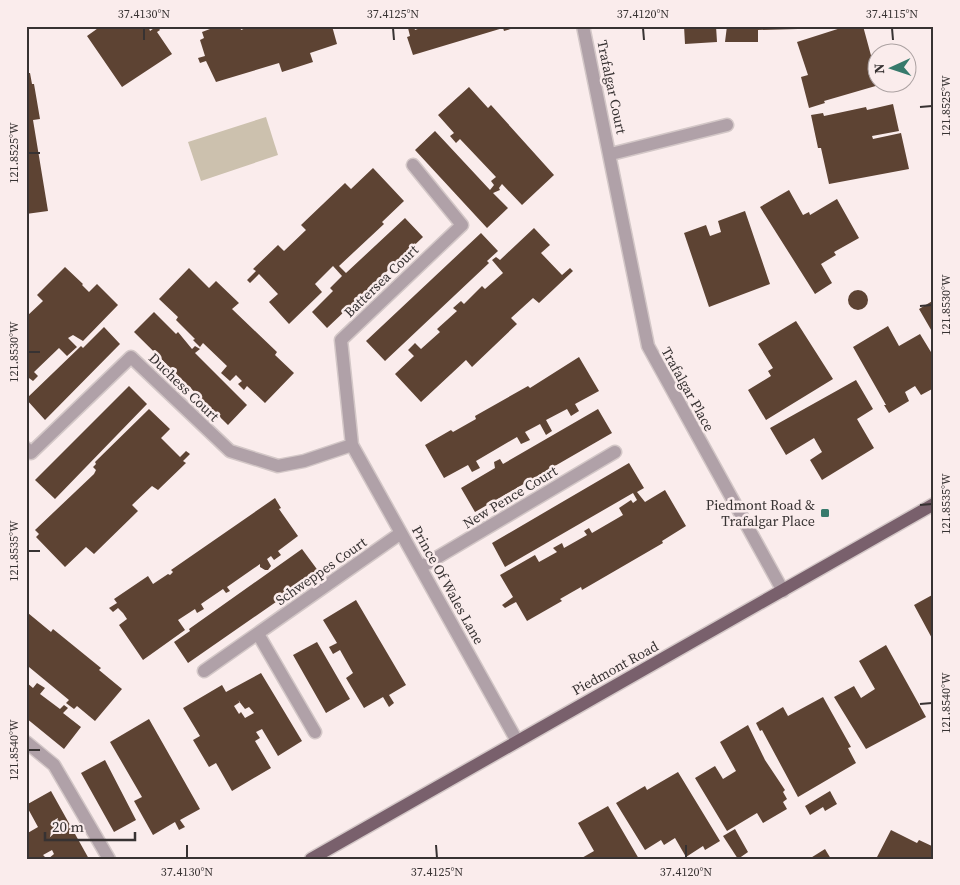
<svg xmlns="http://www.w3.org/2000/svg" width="960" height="885" font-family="'Source Serif 4',serif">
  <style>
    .green { fill: #ccc1ae }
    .building { fill: #5d4333; fill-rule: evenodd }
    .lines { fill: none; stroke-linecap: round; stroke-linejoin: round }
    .minor-casing { stroke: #d3c7c7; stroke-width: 15 }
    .major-casing { stroke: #d3c7c7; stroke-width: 15 }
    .minor { stroke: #b0a1a8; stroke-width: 12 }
    .major { stroke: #79606c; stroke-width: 12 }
    .ticks { fill: none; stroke: #373232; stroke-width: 2 }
    .poi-dot { fill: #377a6c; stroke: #faecec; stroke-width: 2 }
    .labels { text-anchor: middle; stroke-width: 5; stroke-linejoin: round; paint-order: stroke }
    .street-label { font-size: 14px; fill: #373232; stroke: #faecec }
    .poi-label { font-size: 14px; fill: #373232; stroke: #faecec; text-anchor: end }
    .neatline { fill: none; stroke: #373232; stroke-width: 2 }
    .ticks-label { font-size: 12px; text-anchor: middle; fill: #373232 }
  </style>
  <rect width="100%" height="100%" fill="#faecec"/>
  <path class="green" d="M266,117L278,155L201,181L188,142Z"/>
  <path class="building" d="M101,26H148L150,31L157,26L160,30L157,32L172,54L122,87L87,36Z
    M218,26H240L241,30L251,26H332L337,44L310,53L313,62L282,72L279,63L216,82L206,61L200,63L198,58L205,56L200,40L204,38L202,32Z
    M426,26H514V28L504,31L503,28L413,55L407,37L410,36L408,28L414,27L415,30Z
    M684,26H716L717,42L685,44Z
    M727,26H798V29L758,30V42H725Z
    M847,26H863L879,85L824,101L825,103L809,108L801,77L808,75L797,42Z
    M26,73H30L32,84H34L40,119L33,120L48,211L26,214Z
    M469,87L488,108L491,105L554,175L522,205L502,184L499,188L500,190L493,193L508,208L487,228L415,150L435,131L490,190L494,185L491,181L496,177L460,139L456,143L450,136L454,133L438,115Z
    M893,104L899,131L872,136L873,139L901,133L909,169L829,184L821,148H818L811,115L823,113L824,116L866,107L867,110Z
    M373,168L404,201L382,222L384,224L339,266L346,273L405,218L423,237L327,328L312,312L333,291L330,288L342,276L333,266L315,284L322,292L289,324L269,302L278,294L259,274L250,283L247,280L256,271L253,269L278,245L284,251L306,230L301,225L345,183L351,189Z
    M789,190L803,215L809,212L810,215L837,199L859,238L834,252L836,255L821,264L832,283L815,294L760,207Z
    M745,211L770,284L709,307L684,233L706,225L710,236L721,232L718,221Z
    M534,228L550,245L541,253L562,275L570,268L573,271L539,303L533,298L511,318L517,324L472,367L466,360L421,402L395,374L414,356L408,350L415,343L421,349L440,332L437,329L457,311L453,308L461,301L464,304L482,286L485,289L503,273L492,260L496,257L500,260Z
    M481,233L498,251L487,261L489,263L385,361L366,341Z
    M65,267L83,284L82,285L89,292L97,284L118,305L83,341L73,335L68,338L77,347L67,356L59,348L34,372L38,376L33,381L29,378L26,381V317L43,301L37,295Z
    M189,268L209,288L216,281L239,303L232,309L277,352L275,355L294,373L265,403L247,386L244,390L238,384L242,381L236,375L230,381L221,373L227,366L203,343L200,347L193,340L195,339L176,320L178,317L159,299Z
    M848 300a10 10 0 1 1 20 0a10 10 0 1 1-20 0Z
    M934,300V335L919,309Z
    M154,312L176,334L178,332L192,349L195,346L200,349L195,353L247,405L228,425L134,332Z
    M796,321L833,379L766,420L748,390L771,376L768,371L773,368L758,344Z
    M888,326L899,346L920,334L934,357V388L921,395L915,386L905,392L909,401L889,413L884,405H886L853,347Z
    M104,327L120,344L45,420L26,399L81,346L83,348Z
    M579,357L599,391L575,404L579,411L571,416L567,409L546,420L552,431L546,435L540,424L525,432L530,440L521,444L517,437L476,461L480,468L472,472L468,465L444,478L425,445L451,430L453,432L476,419L475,416L528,386L530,388Z
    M856,380L873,409L857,419L874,448L822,480L810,460L822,452L814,438L786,455L770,428Z
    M129,386L147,404L55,499L35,480Z
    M149,409L170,429L161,438L180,457L186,451L190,454L183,461L186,463L158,490L152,486L132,505L138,511L94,554L86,547L65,567L36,537L39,534L35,530L94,474L96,470L93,467L96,464L95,462Z
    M598,409L612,433L475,512L461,488L495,468L494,462L500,459L503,464Z
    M629,463L644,488L637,492L645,502L665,490L686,526L662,541L663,543L582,590L581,587L560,599L562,601L527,621L516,602L505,608L502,605L513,597L500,575L535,555L539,562L557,552L553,548L562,543L564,548L587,535L584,531L589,528L592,533L623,515L619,508L631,500L633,503L637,500L633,493L505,567L492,543Z
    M275,498L281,508L279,509L298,536L278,551L281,555L274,560L271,556L267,559L271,566L268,570H265L260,567V564L227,587L230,591L226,593L223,589L201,604L204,609L197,613L195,609L178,620L185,630L143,660L119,625L127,619L123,613L118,608L113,612L109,608L117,603L114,599L148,576L153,584L168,574L170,575L173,572L171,570Z
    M302,549L319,572L188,663L174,642L190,631L189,629Z
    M934,594V642L914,605Z
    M356,600L406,685L389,695L394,703L389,707L383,697L364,708L346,678L353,673L340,650L333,654L329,647L337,643L323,620Z
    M28,613L51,632L53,629L101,668L99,670L122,689L95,721L77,706L74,709L66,703L69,700L29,667L26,670Z
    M317,642L350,699L326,713L293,655Z
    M886,645L926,717L866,749L834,697L854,686L861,698L875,689L859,661Z
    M261,673L302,741L278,756L262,729L256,732L260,738L255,741L271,768L232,791L216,763L209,767L193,740L200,736L183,708L222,685L226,692ZM238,700L245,709L249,707L254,713L245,718L241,712L239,714L234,706L240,702Z
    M26,682L33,688L37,683L45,688L40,694L60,709L64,705L68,708L63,713L81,727L64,749L26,718Z
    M823,697L851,747L848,748L856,763L798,797L762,730L760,731L756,723L783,707L788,716Z
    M149,719L200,809L180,820L185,827L179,830L175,822L153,835L134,801L142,797L110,742Z
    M748,725L765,760L785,790L783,792L787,799L783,802L787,809L763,823L757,813L727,831L695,778L715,766L723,779L736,771L720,742Z
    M105,760L136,820L114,832L81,773Z
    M678,772L720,841L705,850L703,846L686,857L675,838L664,845L661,840L645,850L616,803L645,786L647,790Z
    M51,791L89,859H48L54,854L52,850L43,855L46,858L44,859H26V834L38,827L26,805Z
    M830,791L837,804L825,811L823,807L810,815L805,806Z
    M608,806L639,859H580L594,851L578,823Z
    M735,829L748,852L738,859L723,836Z
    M891,830L917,843L919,840L934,847V859H876Z
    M825,849L831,859H809Z"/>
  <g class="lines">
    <defs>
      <path id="minor" d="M583,26L648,346L783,591
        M611,154L727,125
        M413,165L462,225L341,340L352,445L517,741
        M26,448L31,453L131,357L230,451L278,466L304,461L352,445
        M421,567L615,452
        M258,634L315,732
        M204,671L401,533
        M26,742L54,765L109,859"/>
      <path id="major" d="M311,859L934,504"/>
    </defs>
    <use href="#minor" class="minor-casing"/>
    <use href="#major" class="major-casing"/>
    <use href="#minor" class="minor"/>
    <use href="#major" class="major"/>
  </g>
  <path class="ticks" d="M144,28V40M393,28L394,40M643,28L644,40M892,28L893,40M920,107L932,106M28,153H40M920,306L932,305M28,352H40M920,505L932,504M28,551H40M920,704L932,703M28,750H40M187,845V858M436,845L437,858M686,845V858"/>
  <rect class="poi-dot" x="820" y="508" width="10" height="10" rx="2.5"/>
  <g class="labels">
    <g class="street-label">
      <text transform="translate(612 87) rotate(78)" y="5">Trafalgar Court</text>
      <text transform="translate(381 281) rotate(-44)" y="5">Battersea Court</text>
      <text transform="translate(184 387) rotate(44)" y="5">Duchess Court</text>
      <text transform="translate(688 389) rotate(61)" y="5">Trafalgar Place</text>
      <text transform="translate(510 497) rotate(-31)" y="5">New Pence Court</text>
      <text transform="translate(321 571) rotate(-35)" y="5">Schweppes Court</text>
      <text transform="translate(448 585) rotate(61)" y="5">Prince Of Wales Lane</text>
      <text transform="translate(615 668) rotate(-29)" y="5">Piedmont Road</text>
    </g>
    <g class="poi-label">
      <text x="815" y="510">Piedmont Road &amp;<tspan x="815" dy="16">Trafalgar Place</tspan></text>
    </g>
  </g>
  <rect width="960" height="885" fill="none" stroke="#faecec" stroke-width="55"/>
  <g transform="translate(892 68) rotate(267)"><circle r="24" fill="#faecec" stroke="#aca2a2"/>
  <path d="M0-4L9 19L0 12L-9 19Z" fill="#377a6c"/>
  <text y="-8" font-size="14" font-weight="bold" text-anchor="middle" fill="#373232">N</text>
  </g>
  <path d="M45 832v8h90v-8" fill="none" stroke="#373232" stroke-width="2.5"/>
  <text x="52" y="832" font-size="15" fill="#373232" stroke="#faecec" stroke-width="4" paint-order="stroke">20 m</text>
  <rect x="28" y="28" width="904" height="830" class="neatline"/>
  <g class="ticks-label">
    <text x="144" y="18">37.4130°N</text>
    <text x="393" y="18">37.4125°N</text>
    <text x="643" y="18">37.4120°N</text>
    <text x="892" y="18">37.4115°N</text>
    <text transform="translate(946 106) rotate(-90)" y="4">121.8525°W</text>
    <text transform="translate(14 153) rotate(-90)" y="4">121.8525°W</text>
    <text transform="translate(946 305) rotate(-90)" y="4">121.8530°W</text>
    <text transform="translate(14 352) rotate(-90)" y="4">121.8530°W</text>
    <text transform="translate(946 504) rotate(-90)" y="4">121.8535°W</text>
    <text transform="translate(14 551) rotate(-90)" y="4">121.8535°W</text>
    <text transform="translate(946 703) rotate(-90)" y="4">121.8540°W</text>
    <text transform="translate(14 750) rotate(-90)" y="4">121.8540°W</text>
    <text x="187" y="876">37.4130°N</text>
    <text x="437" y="876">37.4125°N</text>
    <text x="686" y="876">37.4120°N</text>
  </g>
</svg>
